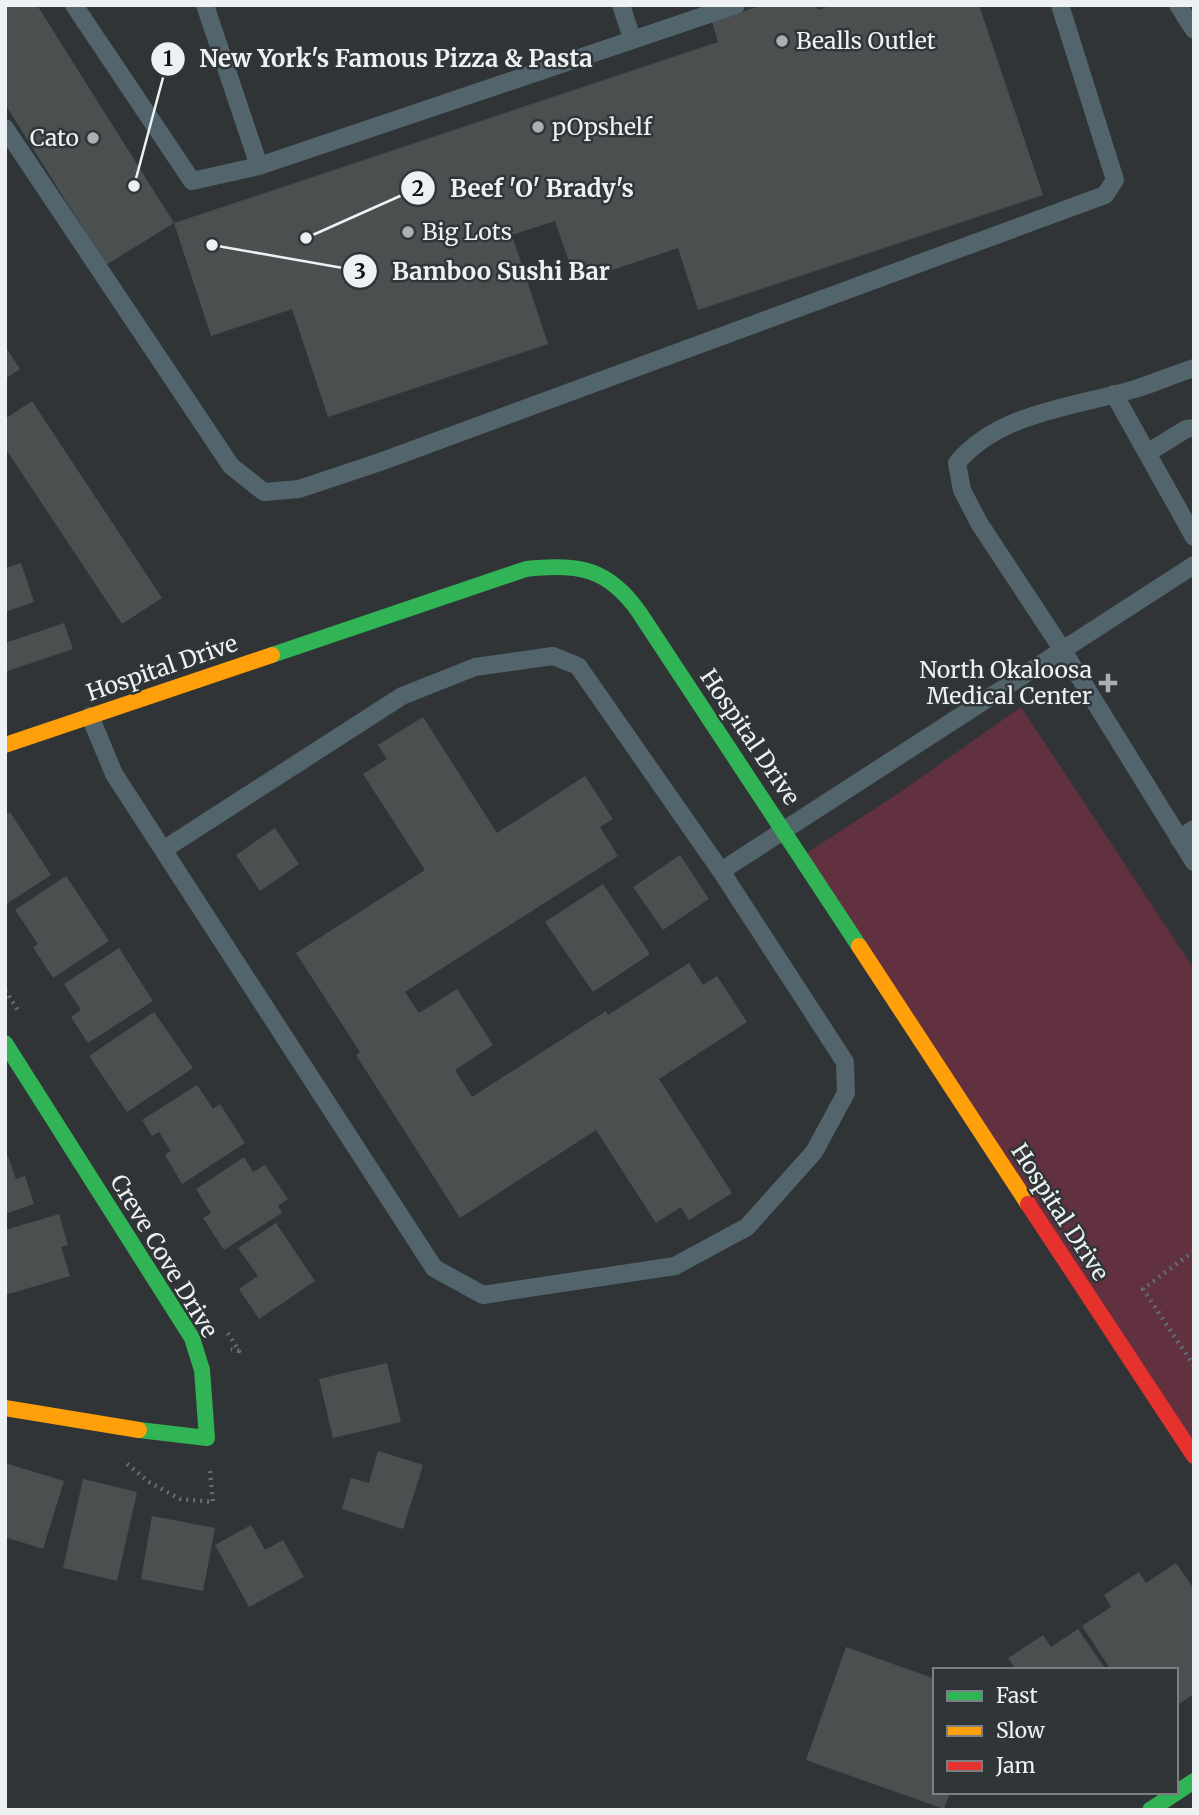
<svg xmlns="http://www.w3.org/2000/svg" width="1199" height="1815" font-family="Merriweather,serif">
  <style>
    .green { fill: #613140 }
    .building { fill: #4c4f50 }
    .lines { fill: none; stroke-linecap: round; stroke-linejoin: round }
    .path { stroke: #616e73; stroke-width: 4.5; stroke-dasharray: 2 5; stroke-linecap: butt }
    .lane { stroke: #52656d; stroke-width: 18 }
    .fast { stroke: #30b455; stroke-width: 16 }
    .slow { stroke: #ff9f0a; stroke-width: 16 }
    .jam { stroke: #e5322d; stroke-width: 16 }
    .poi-dot { fill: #acafb1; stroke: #303537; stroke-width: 2.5 }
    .labels { text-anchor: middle; stroke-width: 5; stroke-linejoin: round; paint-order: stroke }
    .poi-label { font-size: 23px; fill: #eef1f3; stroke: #303537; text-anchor: start }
    .street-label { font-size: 23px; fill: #eef1f3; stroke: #303537 }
    .leader { fill: none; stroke: #eef1f3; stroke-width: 2.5 }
    .callout-dot { fill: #eef1f3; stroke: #303537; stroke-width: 2.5 }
    .mark-label { font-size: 21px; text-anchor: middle; font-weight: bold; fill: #111 }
    .callout-label { font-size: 24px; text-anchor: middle; font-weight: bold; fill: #eef1f3; stroke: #303537; stroke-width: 5; stroke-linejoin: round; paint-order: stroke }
  </style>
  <rect width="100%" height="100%" fill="#313436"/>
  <path class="green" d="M1021,707L1194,969V1441L802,856L899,793Z"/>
  <path class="building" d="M5,5H37L174,223L718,42L712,22L762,5H816L818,10L832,5H979L1043,195L698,310L678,248L576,282L555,221L512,235L548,344L328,417L292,309L211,336L174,223L106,265L5,104Z
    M5,346L20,369L5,379Z
    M32,401L162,598L122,624L5,448V419Z
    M21,563L34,602L5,612V568Z
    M64,623L73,649L5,672V643Z
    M423,717L497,833L585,776L613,819L600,827L618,856L405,992L419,1013L457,989L493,1045L455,1070L472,1097L606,1011L608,1015L689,963L703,985L717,976L747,1022L659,1079L732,1193L689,1220L681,1207L656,1223L596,1130L460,1218L356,1055L360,1052L296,953L425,870L363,774L387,759L378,745Z
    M10,812L51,875L5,905V815Z
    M275,828L299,864L260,891L236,855Z
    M680,855L709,899L663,930L633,887Z
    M66,876L109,941L53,978L33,947L38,944L15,910Z
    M603,884L650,954L593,992L545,922Z
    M119,948L153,1001L88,1043L71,1017L81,1010L64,984Z
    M154,1012L193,1068L127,1112L89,1056Z
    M197,1085L213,1109L220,1104L245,1143L182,1184L165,1155L171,1151L159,1132L152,1136L142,1120Z
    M8,1156L16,1179L25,1176L34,1204L5,1214V1157Z
    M244,1157L253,1172L265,1165L288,1199L278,1206L282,1213L224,1250L203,1218L211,1213L196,1189Z
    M59,1214L68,1245L61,1247L70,1276L5,1295V1230Z
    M276,1223L315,1281L259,1319L239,1289L258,1276L238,1248Z
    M387,1363L401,1422L333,1438L319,1379Z
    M378,1451L423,1465L403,1529L342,1509L351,1478L369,1483Z
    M5,1463L64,1481L43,1549L5,1537Z
    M83,1479L137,1492L117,1581L63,1568Z
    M152,1516L215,1528L203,1591L141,1579Z
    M251,1525L265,1550L283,1540L304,1577L249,1607L215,1545Z
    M1176,1563L1194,1589V1694L1176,1706V1670H1111L1082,1626L1111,1607L1104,1595L1139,1572L1146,1583Z
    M1078,1629L1106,1670H1016L1008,1658L1043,1635L1051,1647Z
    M846,1647L935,1679V1792H950L944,1809L806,1760Z"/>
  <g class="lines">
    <path class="path" d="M5,990L19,1012
      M1194,1251L1143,1289L1194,1366
      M228,1333L239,1351L231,1349
      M127,1464L149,1482L180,1499L213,1502L210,1471"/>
    <path class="lane" d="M74,5L192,181L259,166
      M205,5L259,166L736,5
      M621,5L632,38
      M1178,5L1194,30
      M5,128L231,466L264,492L299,489L380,462L1105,195L1115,180L1060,5
      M1194,368C1175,374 1157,382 1138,388C1077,407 1000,411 957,463L962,490L979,523L1062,649L1194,862
      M1114,394L1194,537
      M1149,452L1186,429L1194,428
      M90,716L114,774L434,1268L483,1295L675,1266L747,1227L814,1152L846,1093L845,1062L721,871L578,666L553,656L475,667L402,696L163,850
      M1179,839L1194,829
      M721,871L1194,565"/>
    <path class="fast" d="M272,655L526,569C578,563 608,568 639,612L859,946
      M5,1043L192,1338L202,1370L207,1438L139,1430
      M1150,1810L1194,1781"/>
    <path class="slow" d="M5,745L272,655
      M859,946L1028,1204
      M5,1408L139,1430"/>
    <path class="jam" d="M1028,1204L1194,1456"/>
  </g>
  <g class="poi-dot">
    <circle cx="782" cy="41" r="7"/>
    <circle cx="538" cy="127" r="7"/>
    <circle cx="93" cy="138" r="7"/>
    <circle cx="408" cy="232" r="7"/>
    <path d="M1104.5 672.5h7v7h7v7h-7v7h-7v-7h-7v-7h7z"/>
  </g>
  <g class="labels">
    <g class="poi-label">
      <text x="796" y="49">Bealls Outlet</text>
      <text x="552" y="135">pOpshelf</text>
      <text x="79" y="146" text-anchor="end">Cato</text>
      <text x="422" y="240">Big Lots</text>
      <text x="1092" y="678" text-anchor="end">North Okaloosa<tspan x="1092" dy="26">Medical Center</tspan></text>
    </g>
    <g class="street-label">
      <text transform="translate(162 668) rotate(-19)" y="8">Hospital Drive</text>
      <text transform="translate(750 737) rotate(56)" y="8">Hospital Drive</text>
      <text transform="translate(1060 1212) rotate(57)" y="8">Hospital Drive</text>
      <text transform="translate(164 1256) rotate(59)" y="8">Creve Cove Drive</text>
    </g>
  </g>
  <path class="leader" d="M134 186L168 59M306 238L418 188M212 245L360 271"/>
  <g class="callout-dot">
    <circle cx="134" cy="186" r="7"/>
    <circle cx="306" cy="238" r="7"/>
    <circle cx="212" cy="245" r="7"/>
    <circle cx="168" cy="59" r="18"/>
    <circle cx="418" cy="188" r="18"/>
    <circle cx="360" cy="271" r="18"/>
  </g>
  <g class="mark-label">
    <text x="168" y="66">1</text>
    <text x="418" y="196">2</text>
    <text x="360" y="279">3</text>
  </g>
  <g class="callout-label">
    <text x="396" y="67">New York's Famous Pizza &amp; Pasta</text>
    <text x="542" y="197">Beef 'O' Brady's</text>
    <text x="501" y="280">Bamboo Sushi Bar</text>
  </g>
  <rect width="1199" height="1815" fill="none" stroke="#eef1f3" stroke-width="14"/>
  <rect x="933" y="1668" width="245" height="126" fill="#303537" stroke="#7c8082" stroke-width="2"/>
  <rect x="947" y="1691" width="35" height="10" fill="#30b455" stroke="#7c8082" stroke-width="2"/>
  <text x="996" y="1703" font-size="21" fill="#eef1f3">Fast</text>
  <rect x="947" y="1726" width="35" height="10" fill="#ff9f0a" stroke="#7c8082" stroke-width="2"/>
  <text x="996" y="1738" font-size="21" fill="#eef1f3">Slow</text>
  <rect x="947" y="1761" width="35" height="10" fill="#e5322d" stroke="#7c8082" stroke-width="2"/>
  <text x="996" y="1773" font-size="21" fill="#eef1f3">Jam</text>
</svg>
